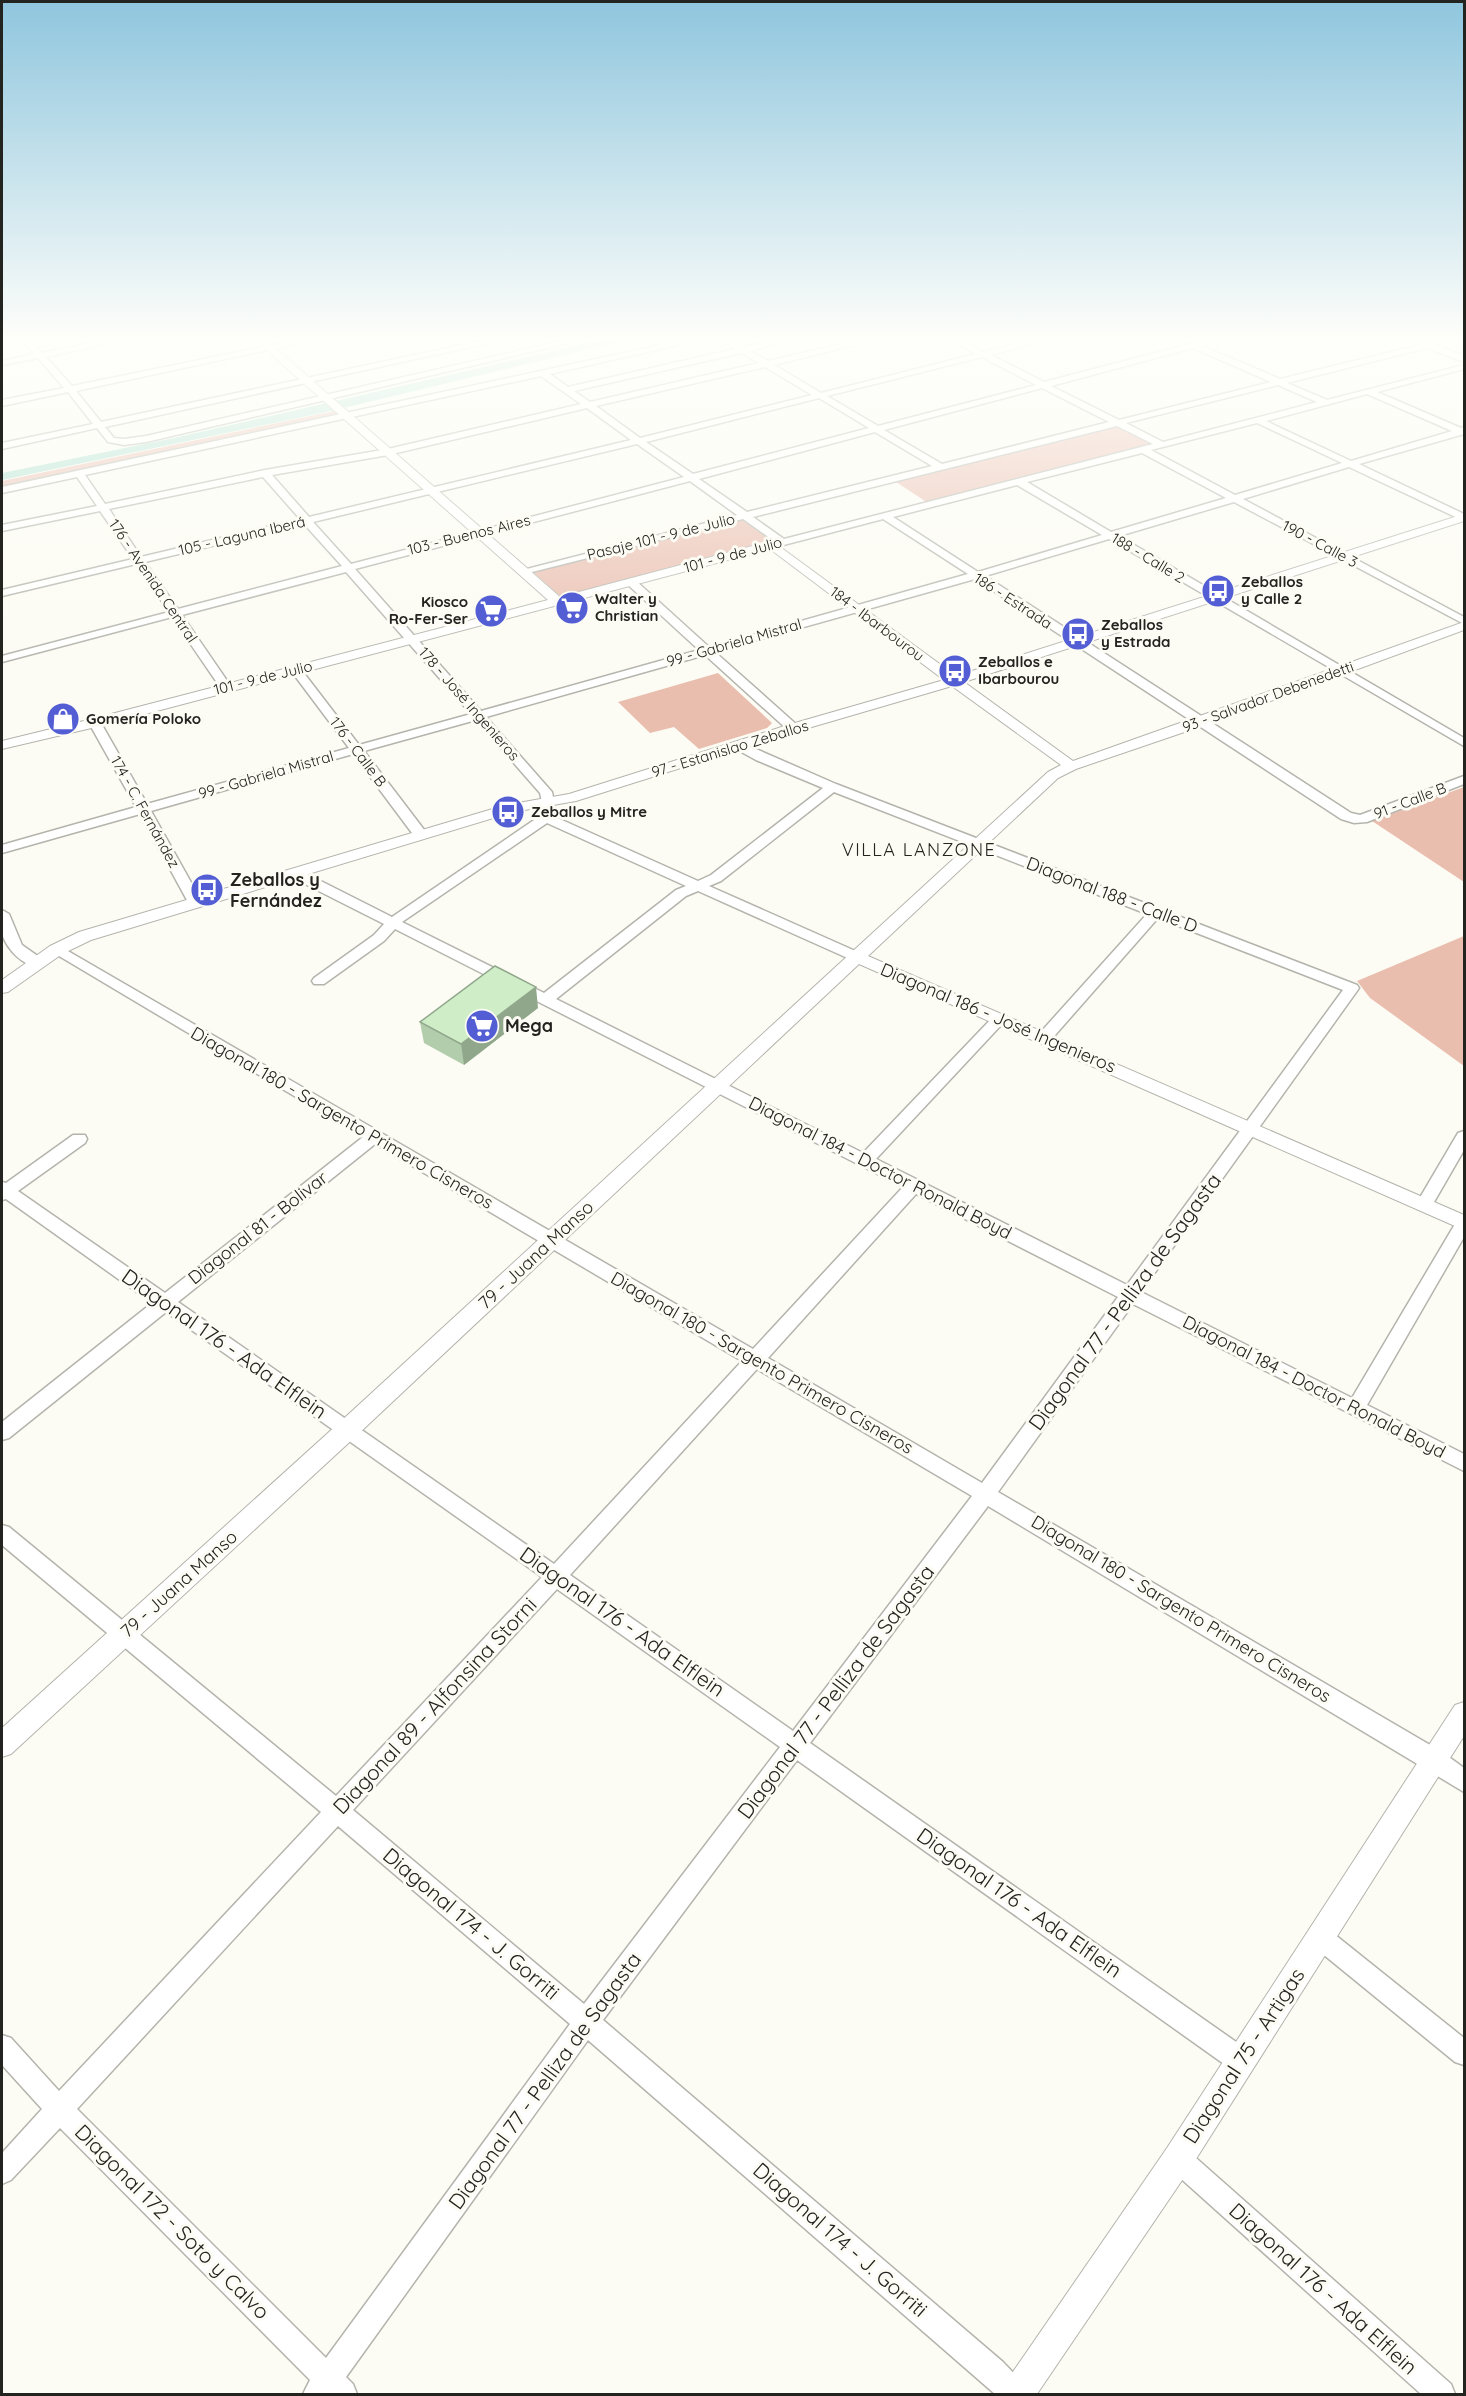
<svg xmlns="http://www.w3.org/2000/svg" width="1466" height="2396" font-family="Quicksand,sans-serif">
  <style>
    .green { fill: #eabeaf }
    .water { fill: #abe0cf }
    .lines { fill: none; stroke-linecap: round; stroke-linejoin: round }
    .minor-casing { stroke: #b4b4ad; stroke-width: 3 }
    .tertiary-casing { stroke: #b4b4ad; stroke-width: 2 }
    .minor { fill: #fff; fill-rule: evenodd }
    .tertiary { fill: #fff; fill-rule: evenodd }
    .wall { fill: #b2cdac }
    .shaded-wall { fill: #91a78c }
    .building { fill: #cfeec8; stroke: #91a78c; stroke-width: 1.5 }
    .labels { text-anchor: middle; stroke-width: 6; stroke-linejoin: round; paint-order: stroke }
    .far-street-label { font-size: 15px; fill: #232320; stroke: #fcfcf4 }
    .far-poi-label { font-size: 15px; font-weight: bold; fill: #232320; stroke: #fcfcf4; text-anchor: start }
    .far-quarter-label { font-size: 18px; letter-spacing: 1.5px; fill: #232320; stroke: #fcfcf4 }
    .poi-label { font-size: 18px; font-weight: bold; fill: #232320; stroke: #fcfcf4; text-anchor: start }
    .street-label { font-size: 18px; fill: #232320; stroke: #fcfcf4 }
    .near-street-label { font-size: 21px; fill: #232320; stroke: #fcfcf4 }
  </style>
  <rect width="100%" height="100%" fill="#fcfcf4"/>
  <path class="green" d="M334,411L339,415L2,487V481Z
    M1119,423L1162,445L931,505L893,480Z
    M742,520L773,542L561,597L533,572Z
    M718,673L772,723L767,728L699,749L674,727L650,733L618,702Z
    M1464,787V882L1372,821Z
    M1464,936V1066L1370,998L1357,981Z"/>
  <path class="water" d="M601,340H627L331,411L2,480V473L174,438Z"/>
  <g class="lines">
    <defs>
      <path id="minor" d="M22,340H31L42,353L106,340H124L46,357L72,386L298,340H315L76,391L101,422L485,340H502L105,427L114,438L124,439L146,436L566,340H582L146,442L124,445L108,442L97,428L2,449V443L93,424L68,392L2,406V400L64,388L38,358L2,365V361L34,354Z
        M684,340H700L550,374L568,387L735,349L722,340H732L744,347L774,340H790L750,351L768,361L858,340H874L774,365L821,393L976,354L950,340H961L984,352L1031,340H1046L991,355L1044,382L1205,340H1219L1202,346L1280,379L1420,345L1414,340H1423L1464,356V362L1427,348L1287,383L1327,400L1464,365V369L1377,392L1461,428L1464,427V434L1359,464L1464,514V521L1349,467L1243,499L1464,617V624L1234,502L1119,536L1464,738V746L1109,539L985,576L1351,813L1360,815L1464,776V784L1367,822L1354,823L1341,819L975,579L715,652L797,725V731H789L705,655L486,717L552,792L554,802L553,816L698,881L711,875L823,788L756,760L736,749L734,746L740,742L836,784L1357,985L1359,988L1357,991L1141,1292L1352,1398L1458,1219L1464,1217V1237L1367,1405L1464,1454V1471L1133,1304L998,1492L1442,1752L1464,1768V1792L988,1506L810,1743L1249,2051L1252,2060L1249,2069L1240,2072L1231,2069L797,1760L603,2020L1003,2362L1024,2384L1028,2394H995L588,2040L346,2377L353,2384L357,2394H303L310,2380L60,2128L11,2180L2,2184V2153L42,2109L2,2065V2035L11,2038L59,2091L321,1812L2,1545V1525L9,1527L336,1796L542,1577L166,1312L9,1438L2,1440V1422L152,1303L6,1199L2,1200V1182L6,1183L73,1135H85L87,1139L85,1143L18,1191L165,1293L363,1137L49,950L51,947H61L753,1349L903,1187L395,929L384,941L324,984H314L312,981L314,978L374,935L384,924L291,877L289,874L291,871H301L392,917L540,816L542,802L540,793L476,720L364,751L425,831L426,834L425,837H415L353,754L151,811L202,902L200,905H190L188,902L140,814L2,853V845L136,807L89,723L91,720H99L101,723L147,804L349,748L292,672V668H300L359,745L471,714L346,572L182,615L232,688L230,690H222L172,617L2,662V656L169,612L136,564L2,596V590L133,559L100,511L2,531V525L97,506L77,477L2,493V487ZM1193,348L1271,382L1119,420L1051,386ZM741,353L759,363L590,402L574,391ZM982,357L1036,385L878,426L827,396ZM765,367L812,395L640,438L596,406ZM541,376L581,404L388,449L265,470L105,504L85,475ZM1278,385L1317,402L1163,442L1126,423ZM1042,388L1109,422L942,464L884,430ZM1367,394L1452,431L1351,461L1266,421ZM819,398L869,428L693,474L646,442ZM587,408L631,440L309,517L272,475L388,455ZM1257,423L1342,463L1235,495L1151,450ZM1117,426L1153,444L784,539L753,517ZM875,432L932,466L747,512L699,479ZM637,444L684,477L351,564L313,522ZM1142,453L1226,498L1111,532L1027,482ZM263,477L300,519L141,557L109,509ZM690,481L737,515L519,571L524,574L743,519L774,541L767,545L772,548L883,519L968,574L709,647L635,580H627V584L699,650L481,711L355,569ZM1017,485L1102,535L978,572L893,517ZM304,524L342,566L178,609L145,562ZM834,792L1147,914L1039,1034L1037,1038L1039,1042H1049L1158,918L1343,990L1127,1285L876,1159L1004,1022L1006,1019L1004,1016H994L863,1153L556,999L686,896L698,891L852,960H862L864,957L862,954L709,886L721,881ZM547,823L686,886L676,890L544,993L402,922ZM375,1144L742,1361L554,1564L178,1302ZM916,1194L1118,1297L982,1483L768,1358ZM757,1369L972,1496L793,1731L570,1575ZM557,1589L780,1747L584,2004L353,1810ZM338,1826L570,2024L326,2358L77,2109Z
        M2,910L9,914L22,945L42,959L44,962L42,965C25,970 7,949 2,934C0,927 1,917 2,910Z
        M1464,1131V1150L1430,1209H1418L1416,1205L1418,1201L1458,1133Z
        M1321,1926L1329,1930L1464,2038V2065L1455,2062L1313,1946L1309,1938L1313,1930Z
        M1178,2146L1187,2150L1451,2384L1455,2394H1421L1169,2168L1165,2159L1169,2150Z"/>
      <path id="tertiary" d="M255,340H266L560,597L772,541L956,676L1464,514V521L964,682L1073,761L1464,622V630L1205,725L1076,769L1058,778L868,956L1464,1215V1230L859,964L355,1437L11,1754L2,1757V1728L339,1423L1048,772L1061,765L952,686L798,731L576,801L513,812L91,940L62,954L8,992L2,993V980L50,946L79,932L506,805L569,794L788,725L944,680L770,549L100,726L2,749V741L92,719L548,600Z
        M1464,1702V1736L1189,2170L1037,2394H1002L1006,2382L1167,2148L1455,1705Z"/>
    </defs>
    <use href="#minor" class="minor-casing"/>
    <use href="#tertiary" class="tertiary-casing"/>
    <use href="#minor" class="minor"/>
    <use href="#tertiary" class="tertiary"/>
  </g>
  <path class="wall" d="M538,1008L464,1065L424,1043L420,1022Z"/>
  <path class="shaded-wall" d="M536,987L538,1008L464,1065L461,1044Z"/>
  <path class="building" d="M495,966L536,987L461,1044L420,1022Z"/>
  <linearGradient id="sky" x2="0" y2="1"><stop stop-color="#8fc6de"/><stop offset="0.5" stop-color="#fefefa"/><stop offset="1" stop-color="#fefefa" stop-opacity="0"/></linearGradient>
  <rect width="1466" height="676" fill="url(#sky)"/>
  <defs>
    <symbol id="bus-disc" viewBox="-11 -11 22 22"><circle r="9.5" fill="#535ed4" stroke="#fcfcf4"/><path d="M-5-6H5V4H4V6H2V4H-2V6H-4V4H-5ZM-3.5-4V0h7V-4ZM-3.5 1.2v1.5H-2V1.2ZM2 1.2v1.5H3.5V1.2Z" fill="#fff"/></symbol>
    <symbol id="supermarket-disc" viewBox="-11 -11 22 22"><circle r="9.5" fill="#535ed4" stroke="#fcfcf4"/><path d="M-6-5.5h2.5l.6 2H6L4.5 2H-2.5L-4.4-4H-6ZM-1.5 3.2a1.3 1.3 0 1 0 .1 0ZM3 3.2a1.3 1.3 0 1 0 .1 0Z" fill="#fff"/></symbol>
    <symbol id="shop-disc" viewBox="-11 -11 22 22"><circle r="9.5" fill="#535ed4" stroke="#fcfcf4"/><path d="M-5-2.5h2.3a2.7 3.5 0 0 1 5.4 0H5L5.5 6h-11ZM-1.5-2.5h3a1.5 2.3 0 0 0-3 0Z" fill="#fff"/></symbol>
  </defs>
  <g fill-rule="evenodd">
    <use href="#bus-disc" x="1199" y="572" width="38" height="38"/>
    <use href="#supermarket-disc" x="553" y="589" width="38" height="38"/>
    <use href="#supermarket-disc" x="472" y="592" width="38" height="38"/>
    <use href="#bus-disc" x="1059" y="615" width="38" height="38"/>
    <use href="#bus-disc" x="936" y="652" width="38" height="38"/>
    <use href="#shop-disc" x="44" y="700" width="38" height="38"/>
    <use href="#bus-disc" x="489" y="793" width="38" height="38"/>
    <use href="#bus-disc" x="188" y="871" width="38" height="38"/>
    <use href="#supermarket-disc" x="463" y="1007" width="38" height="38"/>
  </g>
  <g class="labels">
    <g class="far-street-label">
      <text transform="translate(469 535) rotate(-14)" y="5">103 - Buenos Aires</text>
      <text transform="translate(242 536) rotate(-13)" y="5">105 - Laguna Iberá</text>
      <text transform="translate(661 537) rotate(-14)" y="5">Pasaje 101 - 9 de Julio</text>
      <text transform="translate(1320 544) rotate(28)" y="5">190 - Calle 3</text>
      <text transform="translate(733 555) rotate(-15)" y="5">101 - 9 de Julio</text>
      <text transform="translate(1148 558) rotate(31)" y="5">188 - Calle 2</text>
      <text transform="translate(153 581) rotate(56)" y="5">176 - Avenida Central</text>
      <text transform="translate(1013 601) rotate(33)" y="5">186 - Estrada</text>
      <text transform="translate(877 624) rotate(37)" y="5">184 - Ibarbourou</text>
      <text transform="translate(734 643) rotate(-16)" y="5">99 - Gabriela Mistral</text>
      <text transform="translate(263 678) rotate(-14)" y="5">101 - 9 de Julio</text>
      <text transform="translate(1268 697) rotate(-20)" y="5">93 - Salvador Debenedetti</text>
      <text transform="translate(469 704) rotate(49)" y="5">178 - José Ingenieros</text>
      <text transform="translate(730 749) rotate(-17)" y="5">97 - Estanislao Zeballos</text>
      <text transform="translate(358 752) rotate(53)" y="5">176 - Calle B</text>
      <text transform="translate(266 775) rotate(-16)" y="5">99 - Gabriela Mistral</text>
      <text transform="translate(1410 801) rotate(-21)" y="5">91 - Calle B</text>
      <text transform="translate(145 812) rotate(61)" y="5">174 - C. Fernández</text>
    </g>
    <g class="far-poi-label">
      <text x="1241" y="587">Zeballos<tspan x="1241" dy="17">y Calle 2</tspan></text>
      <text x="595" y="604">Walter y<tspan x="595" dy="17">Christian</tspan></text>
      <text x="468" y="607" text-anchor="end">Kiosco<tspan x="468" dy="17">Ro-Fer-Ser</tspan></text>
      <text x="1101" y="630">Zeballos<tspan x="1101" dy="17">y Estrada</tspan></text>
      <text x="978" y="667">Zeballos e<tspan x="978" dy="17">Ibarbourou</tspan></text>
      <text x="86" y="724">Gomería Poloko</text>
      <text x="531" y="817">Zeballos y Mitre</text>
    </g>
    <g class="far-quarter-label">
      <text x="919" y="856">VILLA LANZONE</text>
    </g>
    <g class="poi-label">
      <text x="230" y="886">Zeballos y<tspan x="230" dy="21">Fernández</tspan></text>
      <text x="505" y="1032">Mega</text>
    </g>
    <g class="street-label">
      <text transform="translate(1112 895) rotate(21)" y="6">Diagonal 188 - Calle D</text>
      <text transform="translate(998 1018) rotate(23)" y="6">Diagonal 186 - José Ingenieros</text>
      <text transform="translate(342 1118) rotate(30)" y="6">Diagonal 180 - Sargento Primero Cisneros</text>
      <text transform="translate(880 1168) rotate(27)" y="6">Diagonal 184 - Doctor Ronald Boyd</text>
      <text transform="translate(258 1228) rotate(-38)" y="6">Diagonal 81 - Bolivar</text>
      <text transform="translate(536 1255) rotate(-43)" y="6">79 - Juana Manso</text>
      <text transform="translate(762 1363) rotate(30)" y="6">Diagonal 180 - Sargento Primero Cisneros</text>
      <text transform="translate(1314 1387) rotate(27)" y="6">Diagonal 184 - Doctor Ronald Boyd</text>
      <text transform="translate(179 1584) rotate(-42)" y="6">79 - Juana Manso</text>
      <text transform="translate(1181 1609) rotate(31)" y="6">Diagonal 180 - Sargento Primero Cisneros</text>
    </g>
    <g class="near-street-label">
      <text transform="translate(1125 1302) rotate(-54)" y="7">Diagonal 77 - Pelliza de Sagasta</text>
      <text transform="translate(224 1344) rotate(35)" y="7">Diagonal 176 - Ada Elflein</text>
      <text transform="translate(622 1622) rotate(35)" y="7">Diagonal 176 - Ada Elflein</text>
      <text transform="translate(836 1692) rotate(-53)" y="7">Diagonal 77 - Pelliza de Sagasta</text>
      <text transform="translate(435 1706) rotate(-47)" y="7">Diagonal 89 - Alfonsina Storni</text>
      <text transform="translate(1019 1903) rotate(35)" y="7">Diagonal 176 - Ada Elflein</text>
      <text transform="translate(471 1924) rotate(40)" y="7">Diagonal 174 - J. Gorriti</text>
      <text transform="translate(1244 2056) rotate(-57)" y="7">Diagonal 75 - Artigas</text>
      <text transform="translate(545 2081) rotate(-54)" y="7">Diagonal 77 - Pelliza de Sagasta</text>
      <text transform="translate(172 2222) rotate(45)" y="7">Diagonal 172 - Soto y Calvo</text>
      <text transform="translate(840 2240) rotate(41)" y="7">Diagonal 174 - J. Gorriti</text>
      <text transform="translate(1323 2289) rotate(42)" y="7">Diagonal 176 - Ada Elflein</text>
    </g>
  </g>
  <rect width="1466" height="2396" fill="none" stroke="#232320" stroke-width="6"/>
</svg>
